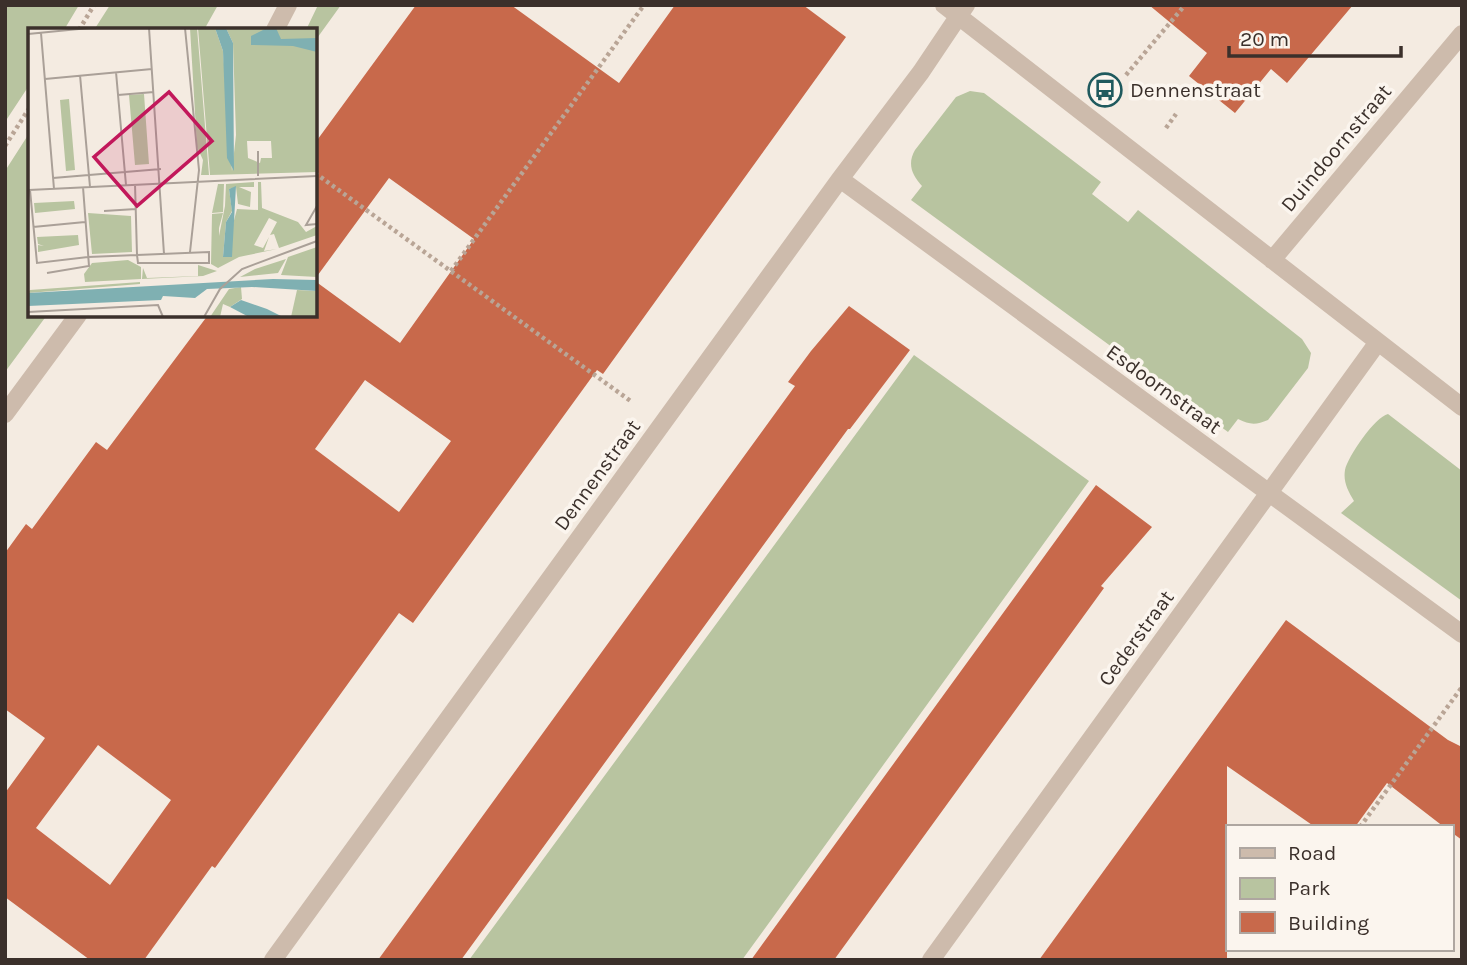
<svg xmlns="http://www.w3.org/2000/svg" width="1467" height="965" font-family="Karla,sans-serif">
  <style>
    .green { fill: #b8c4a0 }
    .building { fill: #c8694b; fill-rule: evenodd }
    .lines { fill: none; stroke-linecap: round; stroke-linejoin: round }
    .path { stroke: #b9a596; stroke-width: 4.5; stroke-dasharray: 3.5 3.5; stroke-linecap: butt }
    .street { stroke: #cdbbac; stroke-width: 18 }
    .labels { text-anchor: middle; stroke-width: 7; stroke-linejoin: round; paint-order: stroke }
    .poi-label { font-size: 21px; fill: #3b302b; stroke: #fbf5ee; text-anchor: start }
    .street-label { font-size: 21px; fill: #3b302b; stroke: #fbf5ee }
    .inset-road { fill: none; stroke: #aaa098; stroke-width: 2 }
    .view { fill: #c2185b; fill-opacity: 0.15; stroke: #c2185b; stroke-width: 3.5 }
    .inset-edge { fill: none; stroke: #3b302b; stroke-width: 3.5 }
  </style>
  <rect width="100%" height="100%" fill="#f4ebe1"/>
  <path class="green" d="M5,5H79L64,30H30V84L5,122Z
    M110,5H218L204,30H94Z
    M318,5H341L315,41V30H306Z
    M970,91L984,93L1101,182L1092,194L1128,222L1138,210L1302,339L1311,353L1308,368L1268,420C1256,425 1250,425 1238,419L1228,432L911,200L922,186C912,175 907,164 915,150L956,97Z
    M30,132V315H47L5,372V171Z
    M914,355L1089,481L742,960H469Z
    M1388,414L1462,471V601L1341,513L1354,501C1348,491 1343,482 1345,470C1348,456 1375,417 1388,414Z"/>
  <path class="building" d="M416,5H511L619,83L675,5H803L846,37L603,374L597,370L413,623L399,613L215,868L212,866L144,960H90L5,897V793L45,738L5,709V553L26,524L32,529L96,442L107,450L208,315H315V281L400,343L474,239L389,178L315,279V143ZM365,380L451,441L399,512L315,449ZM98,745L171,800L110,885L36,828Z
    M1149,5H1353L1287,83L1271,69L1235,113L1189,76L1207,53Z
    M849,306L910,350L850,429H848L461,960H378L795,386L788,382L811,351Z
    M1096,485L1152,527L1101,586L1104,588L834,960H751Z
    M1286,620L1448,740L1462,747V840L1451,832V827H1444L1387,783L1355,827H1315L1227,766V960H1039Z"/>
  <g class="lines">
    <path class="path" d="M79,30L94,5
      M1126,75L1185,5
      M1166,128L1176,114
      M5,146L30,107
      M315,173L632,402
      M451,271L644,5
      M1360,827L1462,687"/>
    <path class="street" d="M944,5L1462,407
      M275,30L288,5
      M840,179L1462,634
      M1272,260L1462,34
      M5,414L78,315
      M273,960L840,179L921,72L966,5
      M931,960L1378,342"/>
  </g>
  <defs>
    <symbol id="bus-ring" viewBox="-11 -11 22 22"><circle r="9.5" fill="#fbf5ee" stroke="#1f5a5e" stroke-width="1.5"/><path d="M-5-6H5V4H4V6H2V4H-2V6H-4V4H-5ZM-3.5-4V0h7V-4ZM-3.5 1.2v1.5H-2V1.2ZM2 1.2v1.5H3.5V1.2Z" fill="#1f5a5e"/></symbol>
  </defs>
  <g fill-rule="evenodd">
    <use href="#bus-ring" x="1086" y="71" width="38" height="38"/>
  </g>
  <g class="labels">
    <g class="poi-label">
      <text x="1130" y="97">Dennenstraat</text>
    </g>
    <g class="street-label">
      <text transform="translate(1336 148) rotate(-50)" y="7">Duindoornstraat</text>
      <text transform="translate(1164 389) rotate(36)" y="7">Esdoornstraat</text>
      <text transform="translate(597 475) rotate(-54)" y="7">Dennenstraat</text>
      <text transform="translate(1136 638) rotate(-54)" y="7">Cederstraat</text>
    </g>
  </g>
  <g transform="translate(28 28)">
    <rect width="289" height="289" fill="#f4ebe1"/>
    <path d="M162,0H169L181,147H173L175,132L169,119ZM170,0H187L195,23L204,143L208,107L205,15L198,0H289V144L182,147ZM219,113H243L244,130H233L232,135L220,130ZM116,66L121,136L107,137L101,67ZM41,71L47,142L38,143L32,72ZM226,154V159H211L223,164L222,179L210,176L208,159L201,161L204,183L198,194L195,229H204V200L209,181L230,182V154H233L234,180L270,194L278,204L289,198V207L251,220L246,206L242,207L249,194L241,190L226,217L235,220L241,209L236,223L249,221L211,229L190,240L183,236L184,186L195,185L191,200V208L197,178L198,156ZM190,156H196L195,184L184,185ZM46,173L47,181L7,185L6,175ZM60,185L103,188L104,224L64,226ZM50,207L51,217L10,224V217L16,218L10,216L9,209ZM289,219V249L253,247L260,229ZM258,231L250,245L212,249L227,241ZM100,232L113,239V251L57,254L56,246L64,235ZM170,237L189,243L175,248L114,251L115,240L119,250L170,248ZM112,254V256L0,265L2,262ZM213,259L214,271L202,279L195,276L192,289H182L201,261ZM269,262L289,263V289H263Z" fill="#b8c4a0" fill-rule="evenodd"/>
    <path d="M187,0H198L205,15L206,143L199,130L195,23ZM239,0H248L253,11L289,10V24L265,18L223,17V8ZM208,158L204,229H195L198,194L204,184L201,161ZM245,251L289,252V263L224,259L179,261L167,270L135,268L133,272L0,278V265ZM213,272L239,281L255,289H221L202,279Z" fill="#7fb0b2"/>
    <path class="inset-road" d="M121,0L136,226M157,0L171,142L162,224M13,5L26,161M0,6L61,0M88,44L98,157M52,47L62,159M17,51L124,41M90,67L126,64M230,123V148M25,150L133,141M1,162L289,148M2,162L9,235L60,229L109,227L181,224V235H110L109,227L107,156M289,178L278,197L289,196M76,183L108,181M5,199L57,194M19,245L61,238L55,159M0,284L130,277L135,289M176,289L192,261L214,241L289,213"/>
    <path class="view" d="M141,64L184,113L109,178L66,129Z"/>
    <rect width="289" height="289" class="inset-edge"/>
  </g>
  <rect width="1467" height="965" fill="none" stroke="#3b302b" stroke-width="14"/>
  <rect x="1226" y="825" width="228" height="126" fill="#fbf5ee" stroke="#aea6a0" stroke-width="2"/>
  <rect x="1240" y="848" width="35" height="10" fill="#cdbbac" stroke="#aea6a0" stroke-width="2"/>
  <text x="1288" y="860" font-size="21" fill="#3b302b">Road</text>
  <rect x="1240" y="878" width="35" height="21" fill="#b8c4a0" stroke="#aea6a0" stroke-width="2"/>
  <text x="1288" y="895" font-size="21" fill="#3b302b">Park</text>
  <rect x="1240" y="912" width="35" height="21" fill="#c8694b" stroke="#aea6a0" stroke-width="2"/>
  <text x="1288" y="930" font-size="21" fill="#3b302b">Building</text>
  <path d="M1229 46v10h172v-10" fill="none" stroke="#3b302b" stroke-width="3.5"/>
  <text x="1240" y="46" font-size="21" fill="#3b302b" stroke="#fbf5ee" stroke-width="5" paint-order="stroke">20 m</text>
</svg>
